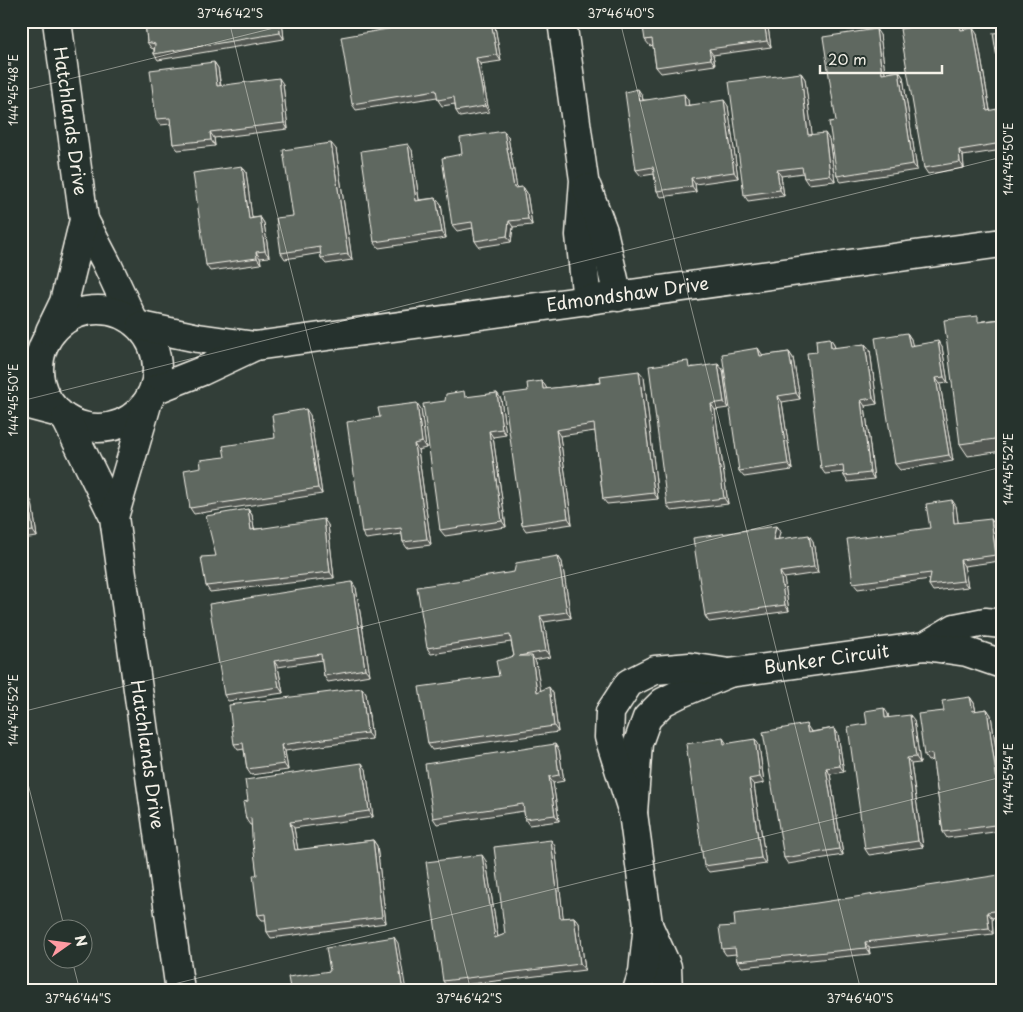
<svg xmlns="http://www.w3.org/2000/svg" width="1023" height="1012" font-family="'Playpen Sans',sans-serif">
  <style>
    .lines { fill: none; stroke-linecap: round; stroke-linejoin: round }
    .minor-casing { stroke: #f4f1e8; stroke-width: 31 }
    .minor { stroke: #26332d; stroke-width: 28 }
    .wall { fill: #525953; stroke: #f4f1e8 }
    .shaded-wall { fill: #424944; stroke: #f4f1e8 }
    .building { fill: #5f6861; stroke: #f4f1e8 }
    .ticks { fill: none; stroke: #f4f1e8; stroke-width: 1; stroke-opacity: 0.45 }
    .labels { text-anchor: middle; stroke-width: 4; stroke-linejoin: round; paint-order: stroke }
    .street-label { font-size: 18px; fill: #f4f1e8; stroke: #26332d }
    .neatline { fill: none; stroke: #f4f1e8; stroke-width: 2 }
    .ticks-label { font-size: 12px; text-anchor: middle; fill: #f4f1e8 }
  </style>
  <rect width="100%" height="100%" fill="#323e38"/>
  <filter id="ink" filterUnits="userSpaceOnUse"><feTurbulence type="fractalNoise" baseFrequency=".02" numOctaves="2"/><feDisplacementMap in="SourceGraphic" scale="10" xChannelSelector="R" yChannelSelector="G"/><feConvolveMatrix kernelMatrix="1 2 1 2 8 2 1 2 1" color-interpolation-filters="sRGB"/></filter>
  <g filter="url(#ink)">
    <g class="lines">
      <defs>
        <g id="minor">
          <path d="M562,21L584,180L580,235L587,301"/>
          <path d="M587,188L603,231L618,297"/>
          <path d="M84,220L107,264L133,320"/>
          <circle cx="98" cy="369" r="59"/>
          <path id="s1" d="M141,326L198,338L255,346L1002,243"/>
          <path d="M50,331L64,302L84,220L57,21"/>
          <path d="M154,390L202,371L255,346"/>
          <path d="M21,403L59,413"/>
          <path id="s2" d="M66,419L114,517L180,991"/>
          <path d="M114,517L148,401"/>
          <path d="M925,646L955,628L985,622L1002,624"/>
          <path id="s3" d="M633,813L638,743L647,718L663,702L681,693L729,673L925,646L967,652L1002,664"/>
          <path d="M648,925L667,967L668,991"/>
          <path d="M637,991L643,972L648,924L633,813L609,737L610,712L629,683L655,670L690,667L729,673"/>
        </g>
      </defs>
      <use href="#minor" class="minor-casing"/>
      <use href="#minor" class="minor"/>
    </g>
    <path class="wall" d="M145,21H282L284,39L158,60L154,54V49L151,48L147,42Z
      M340,21H370L343,25Z
      M434,21H494L501,61L480,64L489,112L460,117L456,111L455,104L442,106L438,100L437,97L356,110L352,104Z
      M767,21L771,47L713,55L715,65L661,73L656,67L653,45L650,46L645,40Z
      M948,21H960L963,25L964,30L977,34L990,110L1001,115L1002,150L963,156L964,168L928,174L924,168Z
      M880,35L885,73L899,71L903,77L917,170L841,182L837,176L836,121Z
      M214,62L218,68L221,86L283,84L288,129L214,138L215,146L178,150L173,144L171,124L160,125L156,119Z
      M801,73L805,79L812,135L829,139L835,181L808,184L804,178L803,173L781,176L784,196L748,201L744,195Z
      M642,95L643,100H688V105L728,106L738,178L695,184L696,192L661,197L657,191L654,174L641,176L636,170Z
      M508,137L517,188L523,187L527,193L532,225L513,227L511,242L479,247L475,241L473,228L457,231L452,225L462,154Z
      M336,149L352,260L326,264L321,258V253L285,259L281,253L293,216Z
      M412,150L419,200L436,198L441,204L446,238L379,248L374,242Z
      M242,166L246,172L252,218L260,217L264,223L269,257L260,258L261,264L210,271L206,265Z
      M1002,319V451L968,456L960,444L982,321Z
      M907,333L911,339L912,345L942,347L948,383L940,384L953,461L900,470L895,464Z
      M830,338L834,344L835,348L865,344L870,350L877,404L865,406L874,479L848,482L844,476V472L825,474L821,468L817,352Z
      M789,352L793,358L800,399L782,402L792,470L744,477L739,471L762,354L763,356Z
      M692,367L723,370L728,408L715,410L728,504L671,511L667,505Z
      M644,377L658,499L607,504L603,499L595,431L560,436L572,524L526,531L522,525L528,391L542,381L547,389Z
      M497,393L501,399L506,435L493,437L506,527L445,536L440,530L445,401Z
      M421,409L426,448L418,450L431,545L407,548L403,542L402,534L366,539L362,533L380,417Z
      M310,415L322,494L194,514L190,508L201,467L225,457L275,438Z
      M21,497L32,502L37,537L21,539Z
      M956,506L958,523L995,525L1000,561L964,566L968,587L933,591L929,585L930,579L858,589L853,583L930,528Z
      M248,509L252,515L254,529L328,525L334,578L210,592L206,586L216,556Z
      M776,526L780,532L778,539L813,541L818,573L784,578L789,611L709,622L705,616Z
      M558,556L562,562L571,618L544,622L550,657L534,660L536,662L540,691L553,693L558,732L432,750L428,744L499,676L514,656L511,642L431,654L427,648L514,572Z
      M21,562L25,589L21,590Z
      M356,588L370,675L328,682L324,676L322,660L278,667L283,693L228,701L224,695Z
      M362,688L366,694L372,739L285,751L288,770L251,775L247,769L244,749L238,750L234,744Z
      M970,697L974,703L976,711L987,709L991,715L1002,792V831L947,838L943,832L933,760L928,761L924,755L944,711Z
      M888,714V718L914,720L920,763L911,764L923,847L869,855L865,849Z
      M834,728L838,734L844,772L830,774L843,855L788,864L784,858L810,730L811,732Z
      M723,738L727,744L759,745L764,783L754,785L766,864L709,872L704,866Z
      M559,750L564,781L553,783L559,821L529,825L525,819L524,811L437,824L433,818Z
      M366,769L373,817L294,828L298,850L373,840L377,846L386,923L271,938L267,932L266,920H262L258,915L257,875L252,825H250L246,819L248,801Z
      M555,846L563,918L574,917L579,923L585,970L447,987L443,981L486,861L498,937L505,934Z
      M1002,879V916L992,918L993,934L869,948L870,954L742,967L737,961L736,954L726,955L722,949L735,926L784,908Z"/>
    <path class="shaded-wall" d="M279,21H282L284,39L280,33Z
      M491,21H494L501,61L497,55Z
      M764,21H767L771,47L767,41Z
      M959,21H960L963,25L965,36L961,30Z
      M973,28L977,34L991,117L987,111Z
      M876,29L880,35L886,80L882,74Z
      M709,49L713,55L715,65L711,59Z
      M476,58L480,64L489,112L485,106Z
      M214,62L218,68L221,92L217,86Z
      M899,71L903,77L917,170L913,164Z
      M801,73L805,79L813,141L808,135Z
      M279,78L283,84L288,129L284,123Z
      M638,89L642,95L644,107L640,101Z
      M684,94L688,100L689,112L685,106Z
      M724,100L728,106L738,178L734,172Z
      M997,109L1001,115L1002,138Z
      M504,131L508,137L518,194L514,188Z
      M210,132L214,138L215,146L211,140Z
      M825,133L829,139L835,181L830,175Z
      M331,143L336,149L352,260L348,254Z
      M408,144L412,150L420,207L416,201Z
      M959,150L963,156L964,168L960,162Z
      M242,166L246,172L253,225L249,219Z
      M777,170L781,176L784,196L780,190Z
      M691,178L695,184L696,192L692,186Z
      M523,187L527,193L532,225L528,219Z
      M436,198L441,204L446,238L442,232Z
      M260,217L264,223L269,257L265,251Z
      M509,221L513,227L511,242L507,236Z
      M256,252L260,258L261,264L257,258Z
      M907,333L911,339L914,352L910,346Z
      M830,338L834,344L836,354L831,348Z
      M938,341L942,347L948,383L944,377Z
      M865,344L870,350L877,404L873,398Z
      M758,348L762,354L764,362L760,356Z
      M789,352L793,358L800,399L796,393Z
      M718,364L723,370L728,408L724,402Z
      M639,371L644,377L658,499L654,493Z
      M936,378L940,384L953,461L949,455Z
      M542,381L546,387L548,395L543,389Z
      M497,393L501,399L506,435L502,429Z
      M778,396L782,402L792,470L788,464Z
      M861,400L865,406L874,479L870,473Z
      M417,403L421,409L426,448L422,442Z
      M711,404L715,410L728,504L724,498Z
      M306,409L310,415L322,494L318,488Z
      M556,430L560,436L572,524L568,518Z
      M489,431L493,437L506,527L502,521Z
      M414,444L418,450L431,545L427,539Z
      M28,496L32,502L37,537L33,531Z
      M952,500L956,506L959,529L954,523Z
      M248,509L252,515L255,536L251,530Z
      M324,519L328,525L334,578L330,572Z
      M991,519L995,525L1000,561L996,555Z
      M776,526L780,532L777,546L773,540Z
      M809,535L813,541L818,573L814,567Z
      M558,556L562,562L571,618L567,612Z
      M960,560L964,566L968,587L963,581Z
      M21,562L25,589L21,583Z
      M780,572L784,578L789,611L785,605Z
      M352,582L356,588L370,675L365,669Z
      M540,616L544,622L550,657L546,651Z
      M532,656L536,662L542,698L537,692Z
      M274,661L278,667L283,693L279,687Z
      M549,687L553,693L558,732L554,726Z
      M362,688L366,694L372,739L367,733Z
      M970,697L974,703L977,717L973,711Z
      M884,708L888,714L889,724L885,718Z
      M987,709L991,715L1002,792V817Z
      M910,715L914,720L920,763L916,757Z
      M806,724L810,730L812,739L808,733Z
      M834,728L838,734L844,772L840,766Z
      M755,739L759,745L764,783L760,777Z
      M555,744L559,750L564,781L559,775Z
      M281,745L285,751L288,770L284,764Z
      M907,758L911,764L923,847L918,841Z
      M362,763L366,769L373,817L369,811Z
      M826,768L830,774L843,855L839,849Z
      M549,777L553,783L559,821L555,815Z
      M749,779L754,785L766,864L761,858Z
      M290,822L294,828L299,856L295,850Z
      M373,840L377,846L386,923L382,917Z
      M551,840L555,846L564,924L560,918Z
      M482,855L486,861L499,944L495,938Z
      M999,875L1002,879V894Z
      M987,912L992,918L993,934L989,928Z
      M574,917L579,923L585,970L580,964Z
      M394,937L398,943L406,991H403Z
      M865,942L869,948L870,954L866,948Z"/>
    <path class="building" d="M145,21H279L280,33L154,54L155,44L147,42Z
      M434,21H491L497,55L476,58L485,106L456,111L454,97L438,100L436,90L352,104L341,37Z
      M642,21H764L767,41L709,49L711,59L656,67L652,39L645,40Z
      M948,21H959L961,30L973,28L987,111L997,109L1002,138V143L959,150L960,162L924,168L900,29Z
      M876,29L882,74L899,71L913,164L837,176L829,122L836,121L823,37Z
      M1002,32V91L993,33Z
      M214,62L217,86L279,78L284,123L210,132L211,140L173,144L170,118L156,119L150,70Z
      M801,73L808,135L825,133L830,175L804,178L802,167L777,170L780,190L744,195L729,82Z
      M638,89L640,101L684,94L685,106L724,100L734,172L691,178L692,186L657,191L653,167L636,170L625,92Z
      M504,131L514,188L523,187L528,219L509,221L507,236L475,241L472,222L452,225L442,158L462,154L460,138Z
      M331,143L348,254L321,258L320,247L281,253L276,218L293,216L283,150Z
      M408,144L416,201L436,198L442,232L374,242L361,151Z
      M242,166L249,219L260,217L265,251L256,252L257,258L206,265L193,173Z
      M978,316V322L1002,319V438L960,444L944,320Z
      M907,333L910,346L938,341L944,377L936,378L949,455L895,464L875,338Z
      M830,338L831,348L865,344L873,398L861,400L870,473L844,476L843,465L821,468L807,353L817,352L816,340Z
      M758,348L760,356L789,352L796,393L778,396L788,464L739,471L722,354Z
      M688,361L689,368L718,364L724,402L711,404L724,498L667,505L649,366Z
      M639,371L654,493L603,499L594,424L556,430L568,518L522,525L504,394L528,391L527,383L542,381L543,389L601,383L600,376Z
      M464,391L465,397L497,393L502,429L489,431L502,521L440,530L423,404L445,401L446,394Z
      M417,403L422,442L414,444L427,539L403,542L401,528L362,533L347,422L380,417L378,408Z
      M306,409L318,488L190,508L184,470L201,467L200,460L225,457L223,446L275,438L272,415Z
      M28,496L33,531L21,533V497Z
      M952,500L954,523L991,519L996,555L960,560L963,581L929,585L931,573L853,583L847,539L930,528L926,504Z
      M248,509L251,530L324,519L330,572L206,586L201,557L216,556L206,516Z
      M776,526L773,540L809,535L814,567L780,572L785,605L705,616L693,538Z
      M558,556L567,612L540,616L546,651L519,656H532L537,692L549,687L554,726L428,744L419,687L499,676L496,661L514,656L510,635L427,648L417,587L514,572L516,563Z
      M352,582L365,669L324,676L321,654L274,661L279,687L224,695L209,604Z
      M362,688L367,733L281,745L284,764L247,769L243,743L234,744L229,705Z
      M970,697L973,711L987,709L1002,817V824L943,832L932,754L924,755L918,714L944,711L942,701Z
      M884,708L885,718L910,715L916,757L907,758L918,841L865,849L848,727L867,724L865,711Z
      M806,724L808,733L834,728L840,766L826,768L839,849L784,858L763,732Z
      M723,738L724,744L755,739L760,777L749,779L761,858L704,866L686,744Z
      M555,744L559,775L549,777L555,815L525,819L523,804L433,818L425,764Z
      M362,763L369,811L290,822L295,850L373,840L382,917L267,932L265,914L258,915L253,875H257L252,837L251,818L246,819L243,802L248,801L245,780Z
      M551,840L560,918L574,917L580,964L443,981L426,862L482,855L495,938L505,934L494,847Z
      M999,875L1002,894V910L987,912L989,928L865,942L866,948L737,961L735,948L722,949L719,927L735,926L734,914L784,908Z
      M394,937L403,991H275L290,988L288,977L330,971L326,948Z"/>
  </g>
  <path class="ticks" d="M229,21L471,991M620,21L861,991M21,91L302,21M21,401L1002,157M21,712L1002,467M21,756L65,930M72,960L80,991M146,991L1002,777"/>
  <g class="labels">
    <g class="street-label">
      <text transform="translate(70 121) rotate(82)" y="6">Hatchlands Drive</text>
      <text dy="6" stroke="none"><textPath href="#s1" startOffset="492">Edmondshaw Drive</textPath></text>
      <text dy="6" stroke="none"><textPath href="#s3" startOffset="290">Bunker Circuit</textPath></text>
      <text dy="6" stroke="none"><textPath href="#s2" startOffset="349">Hatchlands Drive</textPath></text>
    </g>
  </g>
  <rect width="1023" height="1012" fill="none" stroke="#26332d" stroke-width="55"/>
  <g transform="translate(68 944) rotate(76)"><circle r="24" fill="#26332d" stroke="#787f78"/>
  <path d="M0-4L9 19L0 12L-9 19Z" fill="#ff9aa2"/>
  <text y="-8" font-size="14" font-weight="bold" text-anchor="middle" fill="#f4f1e8">N</text>
  </g>
  <path d="M820 65v8h122v-8" fill="none" stroke="#f4f1e8" stroke-width="2.5"/>
  <text x="828" y="65" font-size="15" fill="#f4f1e8" stroke="#26332d" stroke-width="4" paint-order="stroke">20 m</text>
  <rect x="28" y="28" width="968" height="956" class="neatline"/>
  <g class="ticks-label">
    <text x="230" y="18">37°46'42"S</text>
    <text x="621" y="18">37°46'40"S</text>
    <text transform="translate(14 90) rotate(-90)" y="4">144°45'48"E</text>
    <text transform="translate(1009 159) rotate(-90)" y="4">144°45'50"E</text>
    <text transform="translate(14 400) rotate(-90)" y="4">144°45'50"E</text>
    <text transform="translate(1009 469) rotate(-90)" y="4">144°45'52"E</text>
    <text transform="translate(14 710) rotate(-90)" y="4">144°45'52"E</text>
    <text transform="translate(1009 779) rotate(-90)" y="4">144°45'54"E</text>
    <text x="78" y="1003">37°46'44"S</text>
    <text x="469" y="1003">37°46'42"S</text>
    <text x="860" y="1003">37°46'40"S</text>
  </g>
</svg>
